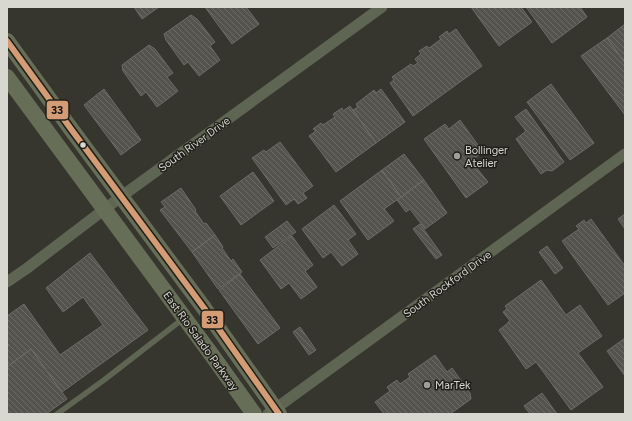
<svg xmlns="http://www.w3.org/2000/svg" width="632" height="421" font-family="Figtree,sans-serif">
  <style>
    .building { fill: url(#building-back-hatch); stroke: #6d6b66 }
    .lines { fill: none; stroke-linecap: round; stroke-linejoin: round }
    .service { stroke: #5f6553; stroke-width: 5.5 }
    .minor { stroke: #5f6553; stroke-width: 11 }
    .secondary { stroke: #676e58; stroke-width: 16 }
    .bus-1-casing { stroke: #1f1e19; stroke-width: 9 }
    .bus-1 { stroke: #d39c74; stroke-width: 6 }
    .bus-dot { fill: #d8d7d0; stroke: #1f1e19; stroke-width: 1.5 }
    .poi-dot { fill: #9f9e97; stroke: #1f1e19; stroke-width: 1.5 }
    .labels { text-anchor: middle; stroke-width: 3; stroke-linejoin: round; paint-order: stroke }
    .street-label { font-size: 11px; fill: #d8d7d0; stroke: #1f1e19 }
    .poi-label { font-size: 11px; fill: #d8d7d0; stroke: #1f1e19; text-anchor: start }
    .line-badge { stroke: #1f1e19; stroke-width: 1.5 }
    .pale-badge-label { font-size: 11px; text-anchor: middle; font-weight: bold; fill: #111 }
  </style>
  <defs>
    <pattern id="building-back-hatch" width="6" height="6" patternUnits="userSpaceOnUse"><rect width="6" height="6" fill="#54534d"/><path d="M-1 5l2 2M0 0l6 6M5-1l2 2" fill="none" stroke="#6c6b66"/></pattern>
  </defs>
  <rect width="100%" height="100%" fill="#36352e"/>
  <path class="building" d="M134,7H159L142,19Z
    M205,7H246L259,24L232,44Z
    M471,7H521L532,22L499,46Z
    M526,7H580L587,17L552,43Z
    M191,15L197,19L215,42L210,46L220,60L199,76L188,62L184,65L166,40L164,34Z
    M625,24V63L607,38Z
    M456,29L482,66L413,116L390,83L394,80L392,77L411,64L413,66L418,63L415,59L421,54L419,51L427,46L429,48L441,39L439,37L447,31L449,34Z
    M607,38L625,63V115L581,56Z
    M149,45L155,49L173,73L167,77L178,91L157,107L146,92L141,96L123,71L122,65Z
    M551,84L594,143L570,160L527,102Z
    M104,89L141,140L121,155L84,105Z
    M381,89L405,122L376,143L353,110L358,107L356,104L374,90L376,93Z
    M350,106L376,143L336,172L309,136L316,131L313,129L321,123L323,125L335,117L333,114L342,108L343,111Z
    M526,109L564,162L552,171L547,170L541,174L516,139L526,131L515,117Z
    M460,120L483,152L471,161L488,182L466,198L424,139L445,124L449,129Z
    M280,142L313,186L303,193L307,198L298,204L294,199L286,205L252,158L264,150L266,152Z
    M404,154L424,180L401,197L382,170Z
    M382,170L401,197L384,209L394,221L368,240L340,201Z
    M253,172L274,201L241,225L220,196Z
    M424,180L447,213L425,229L410,209L406,212L397,200Z
    M181,188L196,210L195,211L204,224L206,223L215,235L192,252L160,210L165,207L161,202Z
    M334,205L356,234L348,240L358,254L342,266L331,252L323,258L302,229Z
    M625,214V229L618,219Z
    M591,219L625,266V293L608,305L562,241L579,229L576,226L584,220L586,223Z
    M287,221L296,232L273,248L265,237Z
    M420,224L442,255L436,259L413,229Z
    M215,235L223,247L222,248L231,261L233,259L242,272L218,289L192,252Z
    M292,236L313,265L305,271L317,287L301,299L289,283L281,289L260,260Z
    M547,246L563,268L555,274L539,252Z
    M90,253L148,330L62,392L31,349L7,367V347L9,345L7,343V316L24,304L60,355L103,325L83,297L63,312L46,288Z
    M240,274L280,328L258,344L219,290Z
    M541,280L566,315L580,305L602,336L578,353L603,387L571,410L536,362L526,369L499,330L508,323V322L510,321L503,312L507,309L505,306Z
    M300,327L316,350L309,355L293,332Z
    M625,338V376L607,351Z
    M31,349L67,399L46,414H7V367Z
    M435,355L447,372L452,368L470,393L471,399L450,414H384L375,402L390,391L387,387L397,380L400,384L410,377L408,374Z
    M542,393L557,414H530L524,406Z"/>
  <g class="lines">
    <path class="service" d="M57,414L104,380L184,318"/>
    <path class="minor" d="M7,282L26,269L122,196L382,7
      M268,414L625,154"/>
    <path class="secondary" d="M7,41L71,129L204,308L279,414
      M7,77L214,358L254,414"/>
    <defs>
      <path id="bus-1" d="M7,41L71,129L204,308L279,414"/>
    </defs>
    <use href="#bus-1" class="bus-1-casing"/>
    <use href="#bus-1" class="bus-1"/>
  </g>
  <circle class="bus-dot" cx="83" cy="145" r="3.5"/>
  <g class="poi-dot">
    <circle cx="457" cy="156" r="4"/>
    <circle cx="427" cy="385" r="4"/>
  </g>
  <g class="labels">
    <g class="street-label">
      <text transform="translate(194 144) rotate(-36)" y="4">South River Drive</text>
      <text transform="translate(447 284) rotate(-36)" y="4">South Rockford Drive</text>
      <text transform="translate(201 341) rotate(54)" y="4">East Rio Salado Parkway</text>
    </g>
    <g class="poi-label">
      <text x="465" y="154">Bollinger<tspan x="465" dy="13">Atelier</tspan></text>
      <text x="435" y="389">MarTek</text>
    </g>
  </g>
  <g class="line-badge">
    <rect x="46" y="100" width="23" height="20" rx="4" fill="#d39c74"/>
    <rect x="201" y="310" width="23" height="19" rx="4" fill="#d39c74"/>
  </g>
  <g class="pale-badge-label">
    <text x="57" y="114">33</text>
    <text x="212" y="324">33</text>
  </g>
  <rect width="632" height="421" fill="none" stroke="#d8d7d0" stroke-width="16"/>
</svg>
